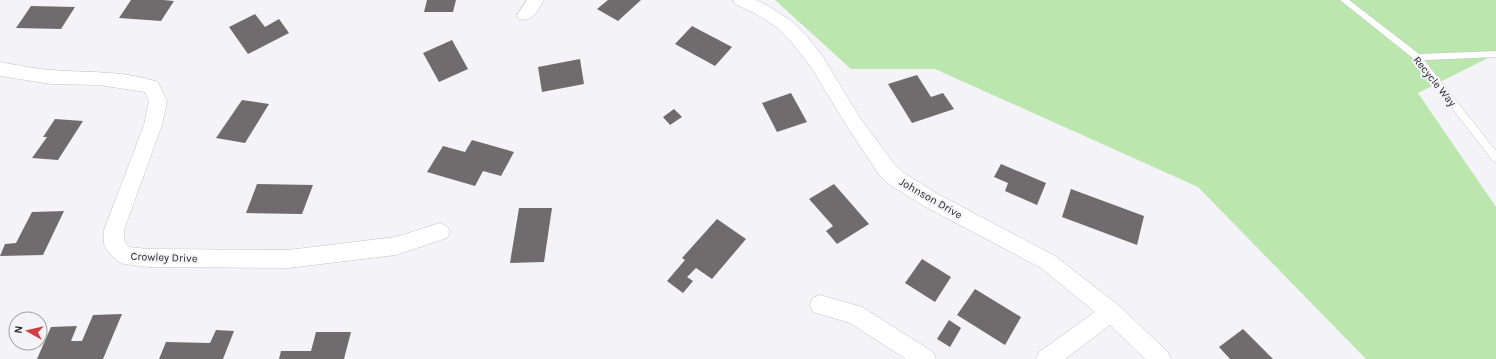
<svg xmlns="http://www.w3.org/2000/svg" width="1496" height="359" font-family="Karla,sans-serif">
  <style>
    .green { fill: #bbe6ad }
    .building { fill: #706c6d }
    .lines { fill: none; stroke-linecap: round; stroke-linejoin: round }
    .lane-casing { stroke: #c4c3c8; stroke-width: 1 }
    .street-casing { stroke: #c4c3c8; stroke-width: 1 }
    .lane { fill: #fff; fill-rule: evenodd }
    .street { fill: #fff; fill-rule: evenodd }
    .labels { text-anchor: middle; stroke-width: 4; stroke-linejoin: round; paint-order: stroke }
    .street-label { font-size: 11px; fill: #282729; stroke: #f4f3f8 }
  </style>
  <rect width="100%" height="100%" fill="#f4f3f8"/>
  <path class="green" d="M775,0H1496V54L1418,93L1496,207V359H1366L1198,187L935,69H851Z"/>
  <path class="building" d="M131,0H163L174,1L161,21L119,18Z
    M427,0H456L453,12H424Z
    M608,0H641L618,21L597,9Z
    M31,6L75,7L61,29L16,28Z
    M255,14L265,27L279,19L289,33L248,54L229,27Z
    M692,26L732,47L715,66L675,44Z
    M452,40L468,69L439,82L423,53Z
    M580,59L584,84L542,92L538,67Z
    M917,75L931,97L943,93L954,109L912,123L888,84Z
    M791,93L807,122L777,132L762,103Z
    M242,100L269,104L245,143L216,138Z
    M674,109L682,117L670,125L663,117Z
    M55,119L83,121L58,160L32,158L47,137H43Z
    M472,140L514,152L501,176L483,171L475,186L427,172L443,146L465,152Z
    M1001,164L1046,183L1037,205L1005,191L1008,183L994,177Z
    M257,184L313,185L302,214L246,213Z
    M834,184L869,224L837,244L826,231L833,226L809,199Z
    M1071,189L1144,216L1137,245L1062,217Z
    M519,208H552L544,262L510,263Z
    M64,211L43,255L0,256L5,244L16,243L32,212Z
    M717,219L746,239L712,279L696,268L687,277L693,281L683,293L667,281L685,260L682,258Z
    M922,259L951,277L935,302L905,283Z
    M975,289L1021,317L1005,345L957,315Z
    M122,314L103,359H37L51,327L77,326L71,341H82L93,315Z
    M949,320L961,328L950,347L937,339Z
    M1243,329L1273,359H1230L1219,347Z
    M216,330L234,331L223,359H159L166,342L210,343Z
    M316,332H351L344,359H279L281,351H311Z"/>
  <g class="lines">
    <defs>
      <path id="lane" d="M1340,0H1349L1419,54L1496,51V57L1424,60L1496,151V162L1493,161L1414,59Z"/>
      <path id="street" d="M527,0H544C538,10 532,23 519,19L517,15Z
        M733,0H756L768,6L790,20L805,34L823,57L860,118L894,164L904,173L936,193L1055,256L1118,305L1168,352L1171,359H1145L1110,325L1065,359H1036L1039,352L1095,312L1041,268L922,205L890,185L880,176L848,128L811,67L793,44L778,28L756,14L735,4Z
        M0,62C17,65 34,69 52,70C88,73 122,70 158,82L167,101L162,125L124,230V241L129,247L148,249L288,250L396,237L440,223L447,226L450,232L447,238L396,255L288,268L148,267L124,264L117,261L107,250L104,244V230L144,125L149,101L145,92L99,85L51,84L0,76Z
        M820,295L862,307L933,352L936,359H906L850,323L813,312L810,305L813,298Z"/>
    </defs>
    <use href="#lane" class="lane-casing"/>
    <use href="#street" class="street-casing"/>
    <use href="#lane" class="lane"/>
    <use href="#street" class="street"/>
  </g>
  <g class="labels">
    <g class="street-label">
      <text transform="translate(1435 81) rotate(51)" y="4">Recycle Way</text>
      <text transform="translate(931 198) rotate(30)" y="4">Johnson Drive</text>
      <text transform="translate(164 257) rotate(2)" y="4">Crowley Drive</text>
    </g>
  </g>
  <g transform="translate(28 331) rotate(278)"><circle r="19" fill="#f4f3f8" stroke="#a2a1a5"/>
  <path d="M0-3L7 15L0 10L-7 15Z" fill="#ce3f43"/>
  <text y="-6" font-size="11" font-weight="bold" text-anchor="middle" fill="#282729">N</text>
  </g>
</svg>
